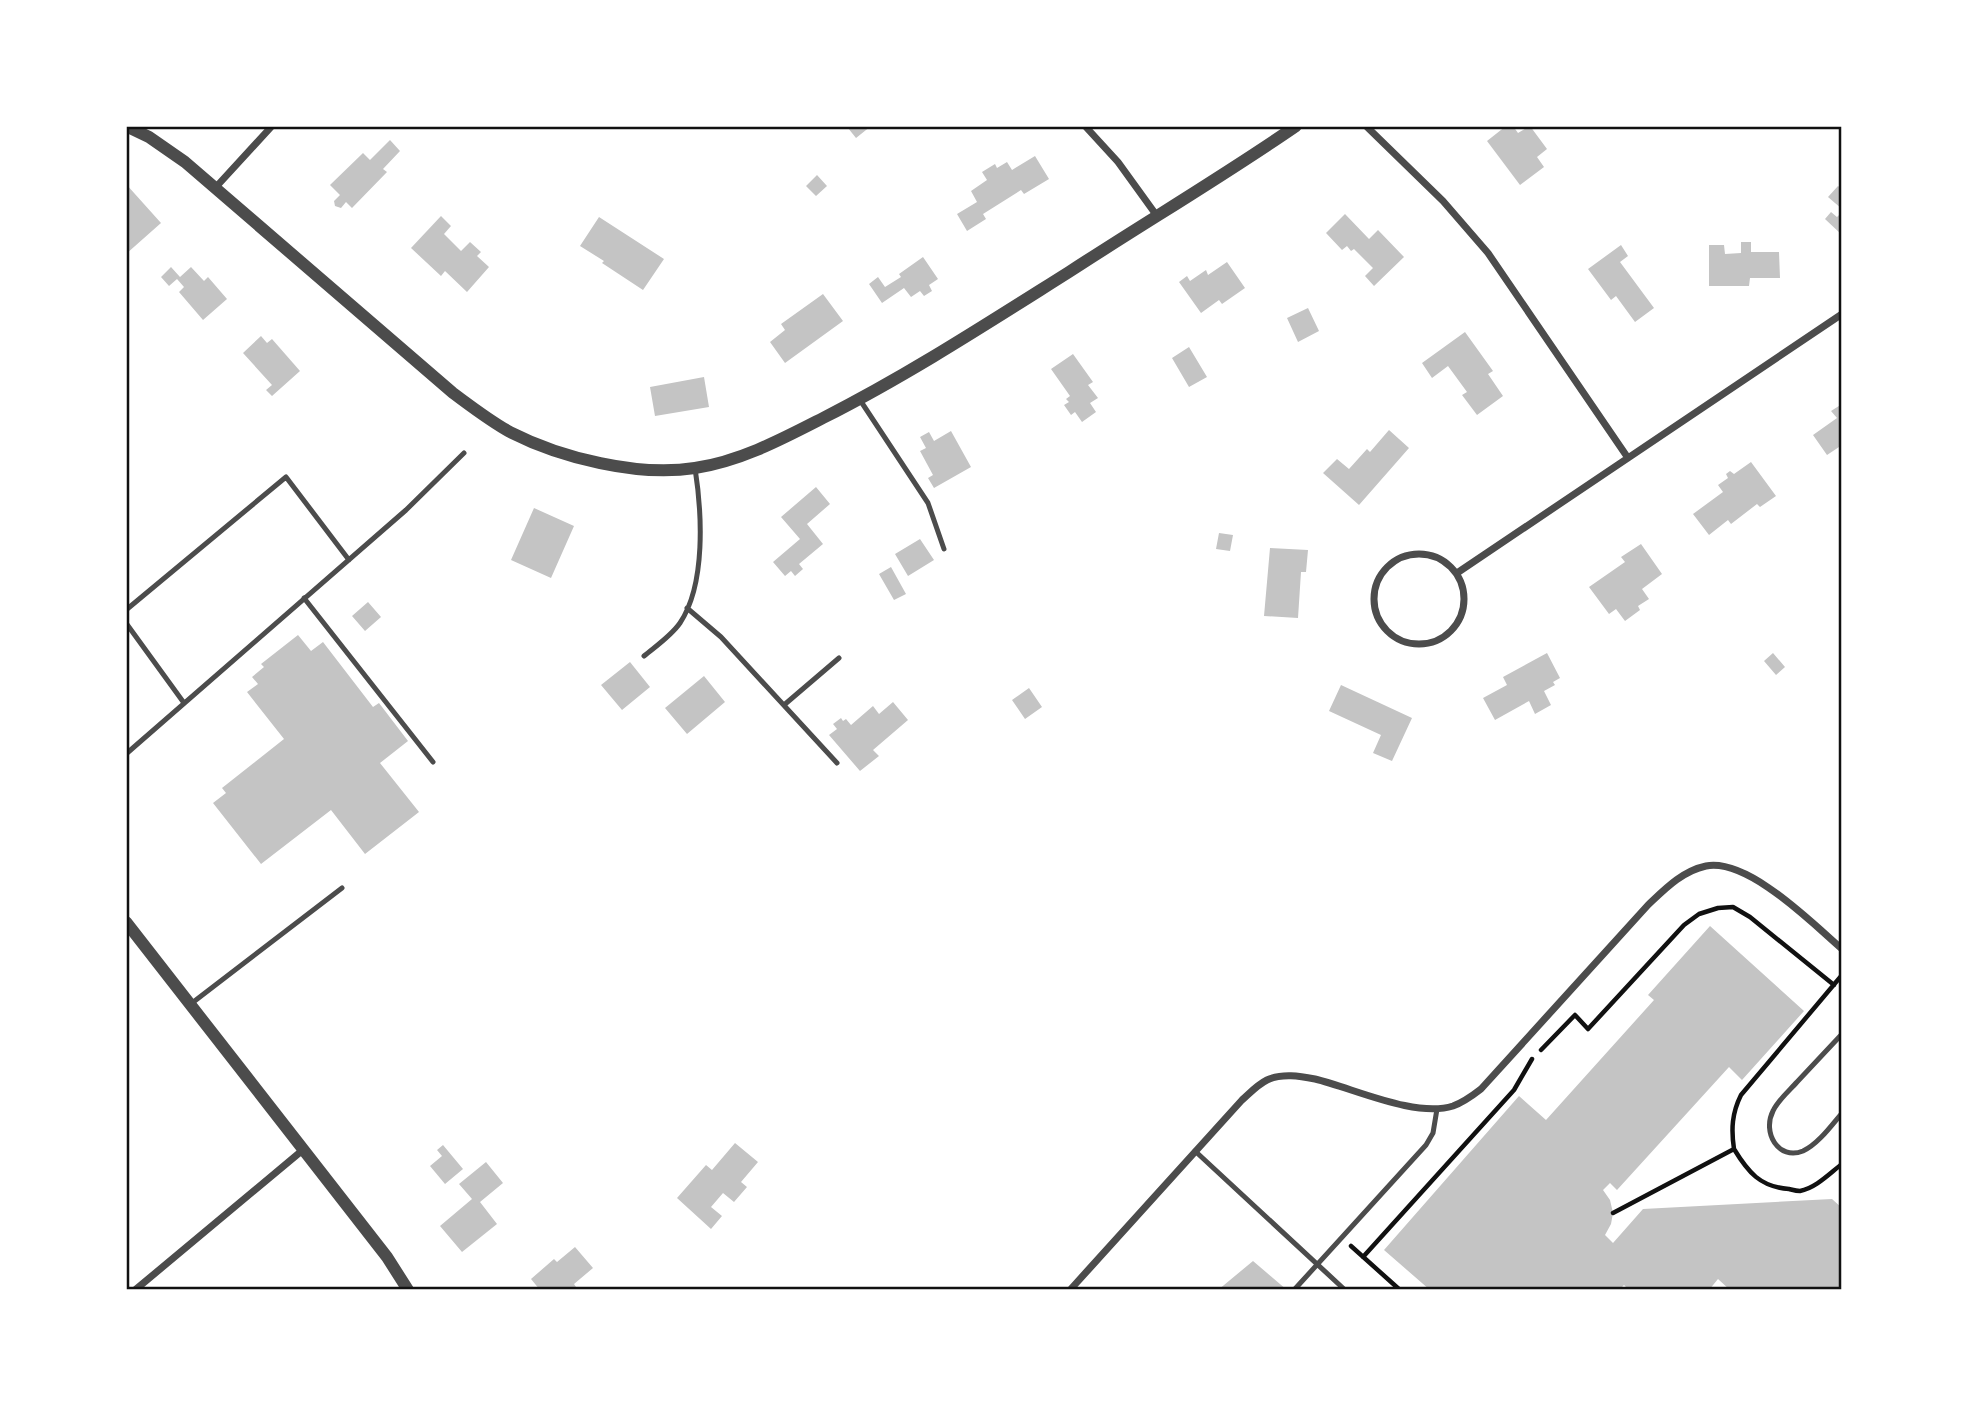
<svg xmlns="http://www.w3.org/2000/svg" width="1968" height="1416" font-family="'Space Grotesk',sans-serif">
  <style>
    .building { fill: #c4c4c4 }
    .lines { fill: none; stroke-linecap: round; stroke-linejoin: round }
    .path { stroke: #111; stroke-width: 4.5 }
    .service { stroke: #4c4c4c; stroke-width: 5 }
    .minor { stroke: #4c4c4c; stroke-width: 7 }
    .tertiary { stroke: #4c4c4c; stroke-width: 12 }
    .neatline { fill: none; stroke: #111; stroke-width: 2.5 }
  </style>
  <rect width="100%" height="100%" fill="#fff"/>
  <path class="building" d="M850,126H871L856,138L848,128Z
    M1506,126H1513L1518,133L1530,126L1547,149L1537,157L1544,167L1520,185L1487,141Z
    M390,140L400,151L383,169L387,172L352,208L346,202L341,208L335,206L334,201L340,195L330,185L363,153L370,160Z
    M1035,156L1049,179L1024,194L1021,190L983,214L986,219L967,231L957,214L977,202L971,191L987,180L982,172L995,164L997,168L1007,162L1012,170Z
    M817,175L827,186L816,196L806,186Z
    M126,184L161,223L126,254Z
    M1838,186L1842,189V209L1828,197Z
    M1831,212L1837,217L1842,212V235L1825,219Z
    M1345,214L1369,239L1378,230L1404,257L1374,286L1365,276L1373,268L1354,249L1351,251L1347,246L1342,250L1326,233Z
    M441,216L451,226L444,234L461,251L470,242L481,252L477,256L489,267L467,292L445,271L441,276L411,248Z
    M599,217L664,259L643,290L602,263L604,261L580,246Z
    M1741,242H1751V252H1779L1780,278H1750L1749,286H1709V245H1724L1725,254L1741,253Z
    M1621,245L1628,256L1620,262L1654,308L1635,322L1616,296L1611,300L1588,269Z
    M923,257L938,279L929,285L932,291L924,296L920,291L911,297L904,288L882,303L869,284L878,277L885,287L901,277L899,274Z
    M1227,262L1245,288L1222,304L1219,300L1201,313L1179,282L1187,276L1190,281L1206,270L1208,275Z
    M171,267L180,277L191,267L204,281L208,277L227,299L203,320L179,292L184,287L177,279L169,286L161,277Z
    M823,294L843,321L785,363L770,342L785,330L781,324Z
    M1308,308L1319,331L1298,342L1287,318Z
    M1465,332L1493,371L1488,374L1503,396L1477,415L1462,395L1467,392L1448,366L1432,378L1422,363Z
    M261,336L267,343L272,339L300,371L272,396L266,390L272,385L243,353Z
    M1189,347L1207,377L1189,387L1172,358Z
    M1073,354L1093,382L1088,385L1098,398L1090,403L1096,412L1082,422L1075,412L1071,415L1064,405L1069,402L1066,399L1070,396L1051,369Z
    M704,377L709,407L655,416L650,387Z
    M1842,404V445L1827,455L1813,435L1837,418L1831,411Z
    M1389,430L1409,448L1359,505L1323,473L1337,459L1349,469L1367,449L1370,452Z
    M951,431L971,467L934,488L928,478L933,475L920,451L926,448L920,437L929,432L934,441Z
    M1751,462L1776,496L1760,507L1757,504L1731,524L1728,520L1709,535L1693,514L1723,492L1718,485L1728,478L1726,474L1730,471L1734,474Z
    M816,487L830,504L807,524L823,544L799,564L803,569L795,576L791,571L785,576L773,562L800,539L781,517Z
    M534,508L574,526L551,578L511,560Z
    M1219,533L1233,535L1230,551L1216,549Z
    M920,539L934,560L908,576L895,554Z
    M1641,544L1662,574L1642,589L1649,599L1638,606L1640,610L1625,621L1616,609L1609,614L1589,587L1625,562L1621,557Z
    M1270,548L1308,550L1306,572H1301L1298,618L1264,616Z
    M891,567L906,594L894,600L879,574Z
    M368,602L381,617L365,631L352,616Z
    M298,635L311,651L323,642L373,707L379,703L408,741L380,763L419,812L365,854L331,810L261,864L213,803L226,793L222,788L284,739L247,692L258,684L252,677L264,667L261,664Z
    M1547,653L1560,678L1553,682L1555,685L1544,691L1551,705L1535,714L1529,701L1495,720L1483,698L1507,685L1503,677Z
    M1773,653L1785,667L1776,675L1764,661Z
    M630,662L650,687L622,710L601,685Z
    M704,676L725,702L687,734L665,708Z
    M1341,685L1412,718L1392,761L1373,753L1381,735L1329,711Z
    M1029,688L1042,707L1025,719L1012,700Z
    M893,702L908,720L873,750L879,756L860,771L829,735L837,729L833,724L841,718L843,721L846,719L851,725L873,706L879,714Z
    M1710,926L1804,1011L1742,1080L1729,1067L1617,1190L1610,1183L1603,1190L1610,1200L1613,1213L1611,1224L1605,1235L1613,1243L1643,1209L1832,1199L1842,1208V1290H1730L1718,1279L1709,1290H1629L1624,1285L1619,1290H1430L1384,1250L1519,1096L1546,1120L1654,1000L1648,995Z
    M735,1143L758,1162L741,1182L747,1187L734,1202L723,1193L711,1207L722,1216L711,1229L677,1198L706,1165L712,1170Z
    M443,1145L463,1169L445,1184L430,1166L442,1156L437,1150Z
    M486,1162L503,1183L480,1202L497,1224L462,1252L440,1226L472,1199L459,1184Z
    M575,1247L593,1268L574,1284L578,1290H540L531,1279L554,1259L557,1262Z
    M1253,1261L1287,1290H1218Z"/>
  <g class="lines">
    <path class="path" d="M1541,1050L1575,1015L1588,1029L1684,925L1699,914L1718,908L1733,907L1750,917L1834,985
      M1734,1149C1748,1172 1760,1187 1789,1189C1793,1190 1796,1191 1800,1191C1816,1188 1830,1173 1842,1164
      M1613,1213L1734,1149C1731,1129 1732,1113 1741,1095L1842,975
      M1351,1246L1400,1290
      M1363,1257L1514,1090L1532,1059"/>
    <path class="service" d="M860,400L928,503L944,549
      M304,598L433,762
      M687,608L721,637L837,763
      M126,610L286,477L349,560
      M126,623L184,703
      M644,656C656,646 671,636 680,623C706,584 702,513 695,468
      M784,705L839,658
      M126,754L406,510L464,453
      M192,1003L342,888
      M1842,1034C1827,1050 1812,1066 1797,1082C1789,1091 1778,1100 1773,1111C1762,1132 1778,1161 1803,1151C1818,1144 1831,1126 1842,1113
      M1195,1151L1345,1290
      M1294,1290L1426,1145L1433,1133L1437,1109"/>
    <path class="minor" d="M1085,126L1118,162L1157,216
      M1366,126L1443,201L1488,253L1628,458
      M216,187L272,126
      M1374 599a45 45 0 1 1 90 0a45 45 0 1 1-90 0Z
      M1457,573L1842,314
      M135,1290L304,1149
      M1070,1290L1242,1100C1250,1093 1257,1085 1267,1080C1282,1073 1300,1076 1315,1079C1353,1088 1415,1118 1453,1106C1464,1102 1472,1096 1481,1089L1648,905C1664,890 1682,871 1706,866C1748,858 1812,923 1842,949"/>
    <path class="tertiary" d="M126,126L149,137L185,162L453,393C472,407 490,421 510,432C561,458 638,477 695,468C741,461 782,439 823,418C908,375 988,323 1069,272C1144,223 1222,177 1296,126
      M126,922L387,1257L408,1290"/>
  </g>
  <rect width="1968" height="1416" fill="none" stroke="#ffffff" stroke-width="256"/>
  <rect x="128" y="128" width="1712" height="1160" class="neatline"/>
</svg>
